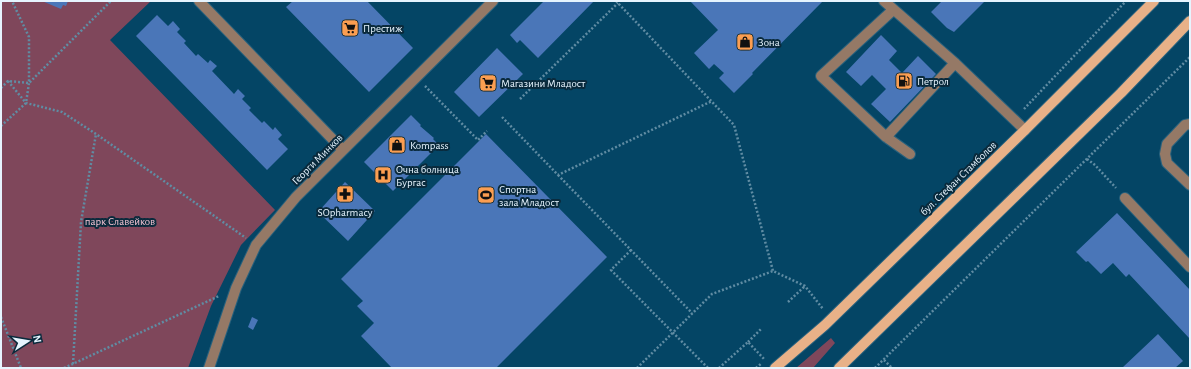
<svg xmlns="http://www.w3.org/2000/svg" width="1191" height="369" font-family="'Alegreya Sans',sans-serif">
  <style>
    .green { fill: #7f475b }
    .building { fill: #4a76b8 }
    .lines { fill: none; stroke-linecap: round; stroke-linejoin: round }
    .minor-casing { stroke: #28617d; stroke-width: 12 }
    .major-casing { stroke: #28617d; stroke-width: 12 }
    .path { stroke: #608ca3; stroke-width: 2.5; stroke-dasharray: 2 2; stroke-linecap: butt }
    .minor { stroke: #957966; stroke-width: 10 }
    .major { stroke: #e8b188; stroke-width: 10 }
    .labels { text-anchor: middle; stroke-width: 4; stroke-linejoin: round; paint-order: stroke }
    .poi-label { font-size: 11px; fill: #e6f4fe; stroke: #0a2a3c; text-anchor: start }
    .street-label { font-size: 11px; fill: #e6f4fe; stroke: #0a2a3c }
    .park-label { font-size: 11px; fill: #f3c3d2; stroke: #0a2a3c }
  </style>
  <rect width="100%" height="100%" fill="#044565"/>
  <path class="green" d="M1,1H151L110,40L275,210L241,245L211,306L188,368H1Z
    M831,338L835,343L813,368H796Z"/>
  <path class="building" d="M42,1H68L66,6L63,5L61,9Z
    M293,1H367L413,48L369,92L286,7Z
    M544,1H594L538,58L520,40L517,43L510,35Z
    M690,1H823L752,73L753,74L734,93L719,78L724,73L714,64L709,69L694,53L718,30Z
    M942,1H982L984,2L954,32L947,28L931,12Z
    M157,15L168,26L173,21L180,29L177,32L186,41L184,43L196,56L198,54L208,63L210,60L217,66L212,71L234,94L238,89L245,96L242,99L251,108L249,110L262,123L264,121L273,130L275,127L282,135L278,139L288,149L267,170L136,36Z
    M881,35L897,51L889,60L902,73L918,56L936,74L890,122L871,104L886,89L872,75L861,86L846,72Z
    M497,48L523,74L479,117L454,92Z
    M411,115L421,125L420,126L434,138L433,139L439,145L393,191L364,162Z
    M486,134L607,257L496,368H392L361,336L374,323L357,306L363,301L341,279Z
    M345,182L375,211L348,241L318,212Z
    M1117,213L1190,290V339L1129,274L1126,277L1113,263L1101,274L1088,261L1086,262L1076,252Z
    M252,317L258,320L253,330L248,327Z
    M1158,334L1183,361L1175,368H1122Z"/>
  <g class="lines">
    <defs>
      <path id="minor" d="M199,1L343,150
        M884,1L955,63L1025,130
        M893,10L821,76L886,137L955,63
        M1190,124L1185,125L1167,144L1165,154L1167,163L1190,185
        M886,137L910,154
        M1125,198L1190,267
        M209,368L236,288L256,245L296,197L493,1"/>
      <path id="major" d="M775,368L825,325L1025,130L1154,1
        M839,368L1121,93L1190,21"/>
    </defs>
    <use href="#minor" class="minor-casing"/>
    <use href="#major" class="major-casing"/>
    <path class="path" d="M616,1L734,125L773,271
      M8,81L26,103L62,112L96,134L246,238
      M425,86L478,140L487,131
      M1,88L8,81L29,83L111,1
      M520,99L618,3
      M1024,109L1126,1
      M502,117L558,175L712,101
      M1,126L26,103L29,83V37L12,1
      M1087,159L1095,165L1116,188
      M558,175L692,313
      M631,250L611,270L708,368
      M788,302L805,286
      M1,317L21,368
      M748,342L761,329
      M884,360L892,368
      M73,364L81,222L96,134
      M64,368L219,296
      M637,368L712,294L773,271L805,286L823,309
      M719,368L748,342L765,360
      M756,368L762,363
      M875,368L1190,57"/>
    <use href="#minor" class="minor"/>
    <use href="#major" class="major"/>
  </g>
  <defs>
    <symbol id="supermarket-square" viewBox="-11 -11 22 22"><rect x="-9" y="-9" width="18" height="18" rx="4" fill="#fb9e51" stroke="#0a2a3c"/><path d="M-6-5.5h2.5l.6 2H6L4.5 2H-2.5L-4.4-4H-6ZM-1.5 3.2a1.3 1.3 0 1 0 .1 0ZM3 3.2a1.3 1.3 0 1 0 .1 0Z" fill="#111"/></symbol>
    <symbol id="shop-square" viewBox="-11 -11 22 22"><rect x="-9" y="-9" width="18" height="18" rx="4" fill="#fb9e51" stroke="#0a2a3c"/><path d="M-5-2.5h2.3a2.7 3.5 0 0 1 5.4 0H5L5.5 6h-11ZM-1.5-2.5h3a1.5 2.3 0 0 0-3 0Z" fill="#111"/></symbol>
    <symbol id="fuel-square" viewBox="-11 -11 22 22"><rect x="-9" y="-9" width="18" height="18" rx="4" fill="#fb9e51" stroke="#0a2a3c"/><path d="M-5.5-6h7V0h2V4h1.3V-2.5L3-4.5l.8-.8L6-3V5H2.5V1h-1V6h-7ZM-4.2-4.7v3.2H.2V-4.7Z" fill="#111"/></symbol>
    <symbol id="hospital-square" viewBox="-11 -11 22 22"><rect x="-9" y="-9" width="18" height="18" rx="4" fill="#fb9e51" stroke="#0a2a3c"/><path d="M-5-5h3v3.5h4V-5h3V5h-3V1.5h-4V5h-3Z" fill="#111"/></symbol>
    <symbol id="pharmacy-square" viewBox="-11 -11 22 22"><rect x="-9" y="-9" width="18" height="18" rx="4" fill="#fb9e51" stroke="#0a2a3c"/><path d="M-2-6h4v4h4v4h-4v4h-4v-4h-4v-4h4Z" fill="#111"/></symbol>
    <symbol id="stadium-square" viewBox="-11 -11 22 22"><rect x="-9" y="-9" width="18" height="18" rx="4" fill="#fb9e51" stroke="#0a2a3c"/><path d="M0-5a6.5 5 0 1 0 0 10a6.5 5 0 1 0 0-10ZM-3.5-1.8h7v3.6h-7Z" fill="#111"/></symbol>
  </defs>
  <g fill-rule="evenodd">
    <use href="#supermarket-square" x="340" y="18" width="20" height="20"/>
    <use href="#shop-square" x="735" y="32" width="20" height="20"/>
    <use href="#fuel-square" x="894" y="71" width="20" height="20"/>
    <use href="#supermarket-square" x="478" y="73" width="20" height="20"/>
    <use href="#shop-square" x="387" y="135" width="20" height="20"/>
    <use href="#hospital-square" x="373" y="165" width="20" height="20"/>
    <use href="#pharmacy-square" x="335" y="184" width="20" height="20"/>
    <use href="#stadium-square" x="476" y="185" width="20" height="20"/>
  </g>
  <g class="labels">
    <g class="poi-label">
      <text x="363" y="32">Престиж</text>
      <text x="758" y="46">Зона</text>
      <text x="917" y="85">Петрол</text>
      <text x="501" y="87">Магазини Mладост</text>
      <text x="410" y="149">Kompass</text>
      <text x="396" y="173">Oчна болница<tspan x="396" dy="13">Бургас</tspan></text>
      <text x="499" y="193">Спортна<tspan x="499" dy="13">зала Младост</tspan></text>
      <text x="345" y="216" text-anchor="middle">SOpharmacy</text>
    </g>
    <g class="street-label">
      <text transform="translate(317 159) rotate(-45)" y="4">Георги Минков</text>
      <text transform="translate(958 178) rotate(-44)" y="4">бул. Стефан Стамболов</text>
    </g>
    <g class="park-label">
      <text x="120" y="225">парк Славейков</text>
    </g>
  </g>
  <rect width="1191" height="369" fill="none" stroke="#e6f4fe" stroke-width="4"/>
  <g transform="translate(28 341) rotate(78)" stroke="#0a2a3c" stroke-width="3" paint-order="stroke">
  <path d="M0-3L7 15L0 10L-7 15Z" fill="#e6f4fe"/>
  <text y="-6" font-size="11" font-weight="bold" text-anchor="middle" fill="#e6f4fe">N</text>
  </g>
</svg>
